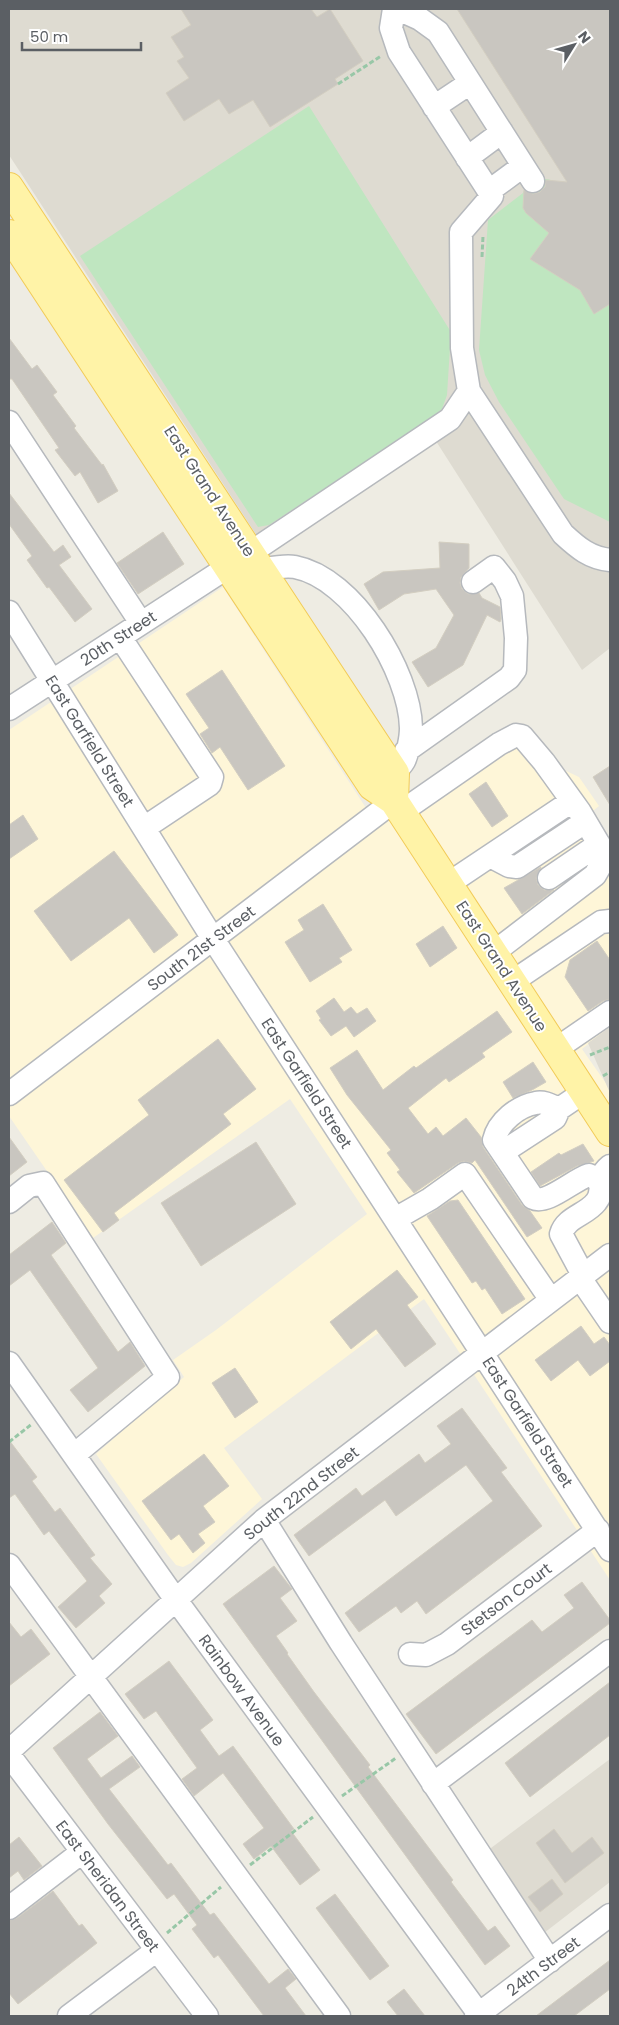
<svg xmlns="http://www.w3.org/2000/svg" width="619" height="2025" font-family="Poppins,sans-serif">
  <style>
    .commercial { fill: #fef6d8 }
    .education { fill: #dedbd1 }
    .green { fill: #bfe6c0 }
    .building { fill: #c9c6c0; stroke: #d3cec1 }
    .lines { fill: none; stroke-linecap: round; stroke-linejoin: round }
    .minor-casing { stroke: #b6b9bd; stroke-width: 25 }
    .major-casing { stroke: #f2cb58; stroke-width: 30 }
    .path { stroke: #98c7a7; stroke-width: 3; stroke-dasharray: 5 2.5; stroke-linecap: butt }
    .minor { stroke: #fff; stroke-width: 22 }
    .major { stroke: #fff3a7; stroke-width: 28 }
    .labels { text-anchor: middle; stroke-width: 4; stroke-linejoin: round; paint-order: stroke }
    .street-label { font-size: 16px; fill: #5b5f64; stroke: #fff }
  </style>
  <rect width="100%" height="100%" fill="#eeece3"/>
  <path class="commercial" d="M223,587L377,825L496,757L532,742L547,762L579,777L599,806L588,815L610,848V1027L582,1049L610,1089V1580L424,1299L224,1448L262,1499L191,1563L183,1567L176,1565L168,1555L96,1454L184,1377L173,1360L216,1330L367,1214L290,1099L93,1238L9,1116V730Z"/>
  <path class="education" d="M9,9H610V648L582,670L427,427L257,536L9,155Z
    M610,1027V1093L588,1043Z
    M610,1759V1882L544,1933L487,1851Z"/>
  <path class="green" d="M309,106L451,332L447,395L442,409L429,420L269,525L258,527L80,256Z
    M610,176V522L564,499L499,402L485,375L479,350L488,220L523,193C526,181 542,175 553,181C562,185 571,195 579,202Z"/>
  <path class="building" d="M181,9H311L317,17L330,9L363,61L335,79L338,84L270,127L253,100L229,114L219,99L184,121L166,93L189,78L177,61L184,57L171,37L191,25Z
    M457,9H610V304L594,314L580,290L530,259L549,233L526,213L523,208L524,190L533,194L540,192L545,187L546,180L567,182Z
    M9,338L32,369L37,365L57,392L53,395L76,426L74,428L102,465L103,464L118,491L98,503L80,472L75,476L55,450L59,448L12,379H9Z
    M9,493L54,552L63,545L71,557L59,565L92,609L75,622L49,587L47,588L27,560L32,556L9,524Z
    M163,532L184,564L138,594L117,563Z
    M439,542L469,544V568L461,577L460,583L462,589L468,594L479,593L482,598L500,607L501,619L500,622L487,615L463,665L428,687L412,662L436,648L454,615L436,589L404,594L379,610L364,584L383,572L440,568Z
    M222,670L285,766L248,790L220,747L212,753L200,734L209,728L186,694Z
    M610,766V805L593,777Z
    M486,782L508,816L492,827L469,794Z
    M23,815L38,839L9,859V825Z
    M114,851L178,935L154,953L129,918L71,961L34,911Z
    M541,867L536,878L538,885L544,890H554L522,914L504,888Z
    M323,904L352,950L339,958L342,962L310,982L285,942L304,930L298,920Z
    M443,926L457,948L430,967L416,944Z
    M597,941L610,960V999L603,1001L588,1011L565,977L570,960Z
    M334,998L344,1012L351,1007L357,1014L367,1008L376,1021L354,1037L346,1026L331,1036L319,1020L321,1019L316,1011Z
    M497,1011L512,1032L482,1053L485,1057L449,1082L446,1078L408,1108L428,1134L436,1127L443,1136L466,1118L481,1137L483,1147L522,1205L530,1211L542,1228L527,1237L475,1160L472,1163L464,1161L458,1163L414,1193L397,1172L400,1170L387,1153L391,1150L347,1095L330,1068L357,1050L383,1090L414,1066L416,1068Z
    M218,1039L256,1089L223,1114L231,1124L114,1213L119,1220L103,1232L64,1180L149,1115L138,1100Z
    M533,1062L546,1082L532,1090L513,1098L503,1082Z
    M9,1137L27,1162L9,1176Z
    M256,1142L296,1204L201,1266L161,1203Z
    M583,1144L594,1161L577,1166L540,1186L531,1172L559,1153L561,1155Z
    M458,1200L525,1299L502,1314L485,1288L482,1290L476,1281L472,1283L427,1216L450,1201Z
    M52,1222L66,1243L51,1255L118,1352L130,1342L145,1366L88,1412L70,1390L98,1368L30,1270L9,1286V1255Z
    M397,1270L418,1297L407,1305L436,1344L405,1367L376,1329L351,1349L330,1322Z
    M581,1326L594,1344L604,1337L610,1345V1361L590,1376L578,1360L551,1381L535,1360Z
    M235,1368L258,1402L235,1418L212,1383Z
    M462,1408L507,1468L501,1472L542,1526L426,1614L417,1601L401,1613L396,1606L359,1632L345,1613L493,1501L466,1465L396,1516L385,1500L309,1556L294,1535L356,1488L362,1496L419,1454L425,1463L451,1444L437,1426Z
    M9,1440L37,1477L32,1481L55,1512L60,1508L95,1555L90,1558L112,1584L99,1596L105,1603L76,1628L58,1607L87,1581L49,1531L44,1535L15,1494L9,1498Z
    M204,1454L229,1486L203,1506L215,1522L198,1534L205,1543L193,1553L179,1534L171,1540L142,1501Z
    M274,1566L292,1589L280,1598L297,1621L276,1636L288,1653L287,1654L314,1692L370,1765L368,1767L453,1880L451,1882L488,1931L495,1926L510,1946L485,1965L223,1604Z
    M582,1582L610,1620V1623L436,1754L406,1714L532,1620L542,1632L574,1608L564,1595Z
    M9,1622L21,1637L31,1629L50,1654L9,1686Z
    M169,1661L213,1720L200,1730L219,1756L233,1746L294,1829L291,1831L320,1870L300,1885L271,1846L254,1859L243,1844L264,1828L223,1773L194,1796L182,1779L197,1768L156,1711L144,1719L125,1694Z
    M610,1682V1735L530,1797L505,1763Z
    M100,1712L118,1736L87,1759L101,1778L132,1756L140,1767L109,1789L168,1865L171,1863L210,1915L214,1913L269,1984L288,1969L296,1979L285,1988L306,2016H264L218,1955L214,1958L192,1929L197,1925L174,1894L167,1899L108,1824L53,1748Z
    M554,1829L572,1853L592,1837L604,1853L565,1883L536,1843Z
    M19,1837L42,1866L24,1880L18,1871L9,1878V1845Z
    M552,1879L563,1894L540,1912L528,1897Z
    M53,1891L79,1926L82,1924L97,1943L18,2004L9,1993V1921L17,1918Z
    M335,1894L389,1966L370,1980L316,1908Z
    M610,1960V1989L574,2016H536Z
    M404,1989L425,2016H398L387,2002Z"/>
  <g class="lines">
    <defs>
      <path id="minor" d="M394,9L391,28L399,52L492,196L461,232L462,348L469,391L563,534C578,548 590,558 610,560
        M398,9L420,19L438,32L533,181
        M434,107L470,83
        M467,158L502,132
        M489,191L523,166
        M9,422L141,623
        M250,553L450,419L469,391
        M261,570C272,568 284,565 295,567C353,578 410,672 411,728C411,737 408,753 404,761C402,765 397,769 395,773
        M9,612L213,939L610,1550
        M120,637L212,777L210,784L144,828
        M9,709L228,567
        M406,751L509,678L515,670L516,638L512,596L505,581L494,567L473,582
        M401,812L499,744L516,735L522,736L544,762L580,812L603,851V861L595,875L493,953
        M490,856L509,866L517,867L585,822
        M549,878L599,844
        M448,884L572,801
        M512,982L601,922L610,921
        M556,1049L610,1012
        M9,1094L394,801
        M559,1109C552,1106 544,1101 536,1103C518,1106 498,1122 494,1140L533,1198C547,1205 573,1180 589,1175L596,1178L600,1184
        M509,1148L555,1118L559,1109L584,1092
        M9,1202L29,1186L43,1183L168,1377L74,1455
        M395,1219L430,1199L465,1174L551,1300
        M583,1275L561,1234C566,1217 586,1215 596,1202C606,1190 594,1179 610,1166
        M580,1278L610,1322
        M9,1363L176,1600L479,2014
        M264,1520L341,1643L550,1961
        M9,1565L339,2016
        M410,1654L426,1655L447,1644L598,1530
        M9,1751L264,1520L610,1255
        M9,1755L207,2016
        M433,1784L610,1651
        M9,1908L82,1852
        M69,2016L157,1950
        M476,2016L610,1915"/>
      <path id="major" d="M9,187L395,773L394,801
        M9,234L372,786L394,801L610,1132"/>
    </defs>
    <use href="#minor" class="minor-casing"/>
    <use href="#major" class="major-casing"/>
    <path class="path" d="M338,84L381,56
      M482,257L483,236
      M590,1055L610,1047
      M603,1076L610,1072
      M9,1442L32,1424
      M342,1796L396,1758
      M250,1865L313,1817
      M167,1933L221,1887"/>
    <use href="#minor" class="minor"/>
    <use href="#major" class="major"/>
  </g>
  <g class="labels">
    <g class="street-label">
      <text transform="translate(210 491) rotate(57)" y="6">East Grand Avenue</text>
      <text transform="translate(118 638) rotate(-33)" y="6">20th Street</text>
      <text transform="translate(90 741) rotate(58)" y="6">East Garfield Street</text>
      <text transform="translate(201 948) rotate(-37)" y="6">South 21st Street</text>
      <text transform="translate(502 966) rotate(57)" y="6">East Grand Avenue</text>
      <text transform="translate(307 1083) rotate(57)" y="6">East Garfield Street</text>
      <text transform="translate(528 1422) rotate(57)" y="6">East Garfield Street</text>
      <text transform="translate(301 1493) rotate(-38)" y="6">South 22nd Street</text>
      <text transform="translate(506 1599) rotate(-37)" y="6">Stetson Court</text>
      <text transform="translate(242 1690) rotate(54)" y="6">Rainbow Avenue</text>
      <text transform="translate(108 1886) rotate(53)" y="6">East Sheridan Street</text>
      <text transform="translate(543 1966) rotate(-37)" y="6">24th Street</text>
    </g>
  </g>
  <rect width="619" height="2025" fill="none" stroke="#5b5f64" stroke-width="20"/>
  <g transform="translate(574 45) rotate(53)" stroke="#ffffff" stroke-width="4" paint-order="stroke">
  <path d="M0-4L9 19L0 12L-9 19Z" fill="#5b5f64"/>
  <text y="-8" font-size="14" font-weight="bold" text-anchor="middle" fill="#5b5f64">N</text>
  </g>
  <path d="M22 42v8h119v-8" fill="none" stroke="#5b5f64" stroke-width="2.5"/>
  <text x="30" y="42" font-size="15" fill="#5b5f64" stroke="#ffffff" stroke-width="4" paint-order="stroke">50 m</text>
</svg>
